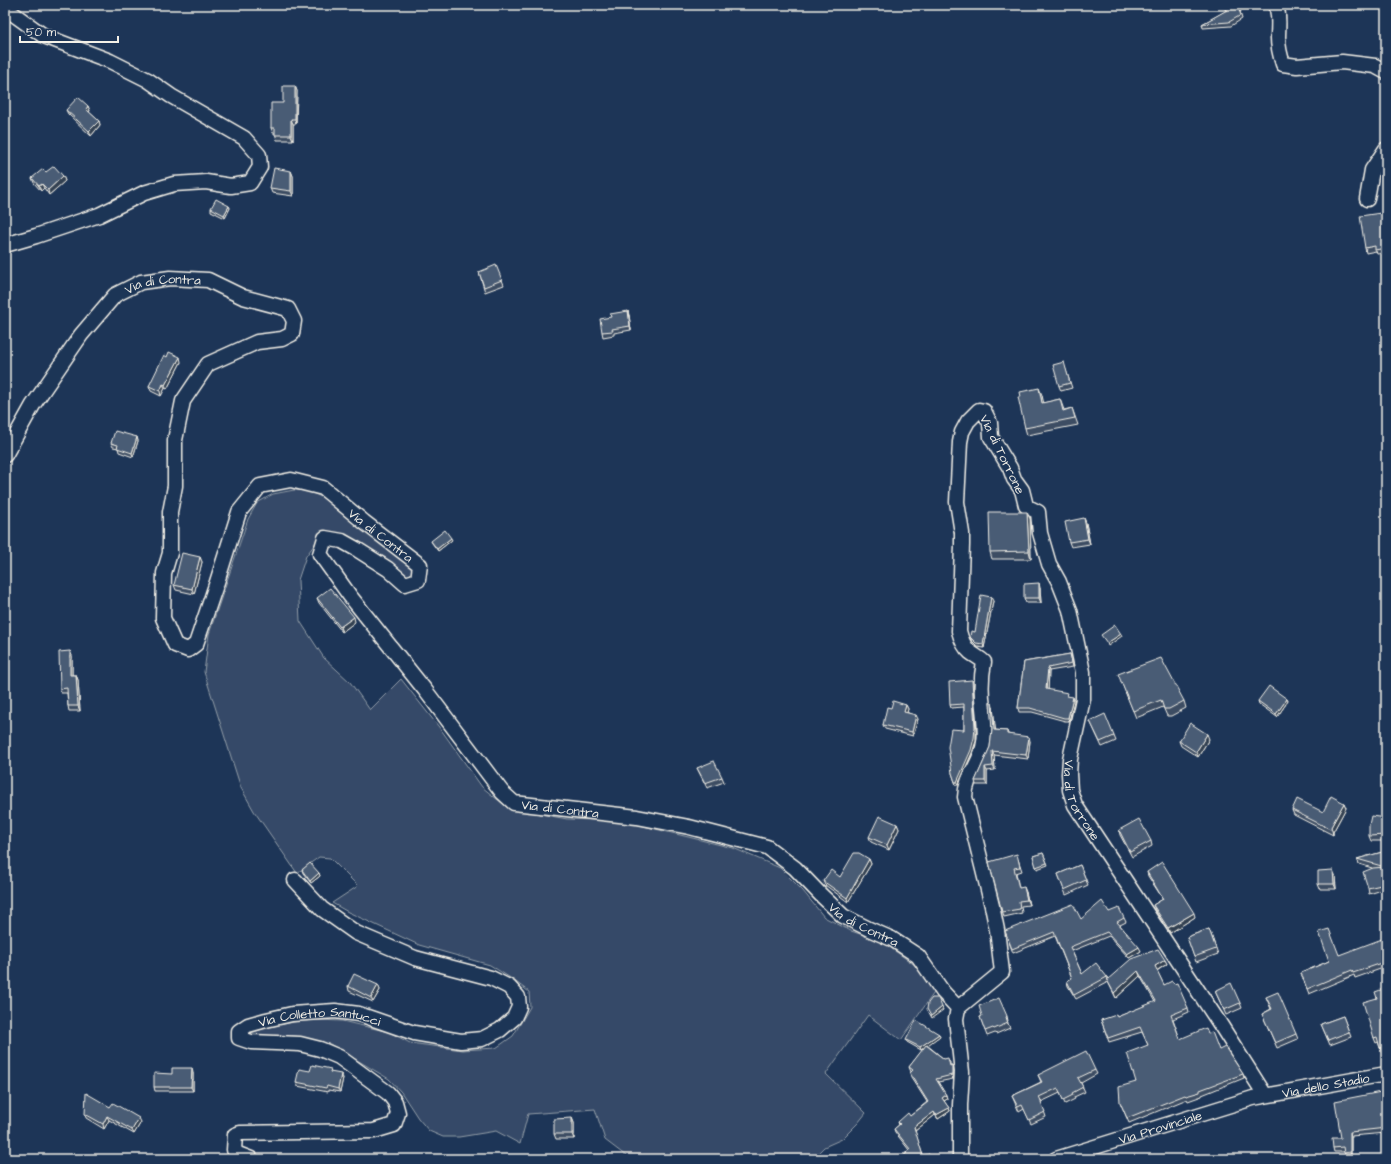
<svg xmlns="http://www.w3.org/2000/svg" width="1391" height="1164" font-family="'Architects Daughter',sans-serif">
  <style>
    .green { fill: #354a67; stroke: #949ea8 }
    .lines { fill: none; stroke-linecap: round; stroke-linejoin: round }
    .minor-casing { stroke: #f4f1e8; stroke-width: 17 }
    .minor { stroke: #1d3557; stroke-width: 14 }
    .wall { fill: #3e4e64; stroke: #f4f1e8 }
    .shaded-wall { fill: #324051; stroke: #f4f1e8 }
    .building { fill: #485b74; stroke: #f4f1e8 }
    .labels { text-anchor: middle; stroke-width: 3; stroke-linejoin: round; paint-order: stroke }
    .street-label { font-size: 13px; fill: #f4f1e8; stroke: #1d3557 }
  </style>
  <rect width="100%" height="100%" fill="#1d3557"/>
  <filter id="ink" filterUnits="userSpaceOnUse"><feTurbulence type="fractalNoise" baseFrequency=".025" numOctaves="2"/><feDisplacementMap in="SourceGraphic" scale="8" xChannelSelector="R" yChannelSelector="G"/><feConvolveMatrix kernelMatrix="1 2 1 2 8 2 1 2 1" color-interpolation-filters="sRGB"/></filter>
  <g filter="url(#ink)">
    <path class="green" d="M294,490L308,491L328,500L406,560L415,570L413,578L405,580L320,537L306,556L298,580L300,621L324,658L350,682L370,710L401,679L442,731L482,787L508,808L567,819L623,821L733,848L780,868L803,891L824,917L851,931L881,941L919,968L936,990L901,1040L868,1015L826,1074L866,1113L858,1123L842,1139L824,1147L812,1159H630L605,1140L595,1109L528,1114L520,1144L496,1131L459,1137H443L429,1131L418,1118L401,1092L389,1079L330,1044L311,1040L252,1036L251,1033L268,1027L299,1021L317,1020L342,1021L389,1032L410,1043L462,1050L496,1048L513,1036L530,1007L529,992L512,979L490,965L419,945L348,912L332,903L358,886L330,858L319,857L297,873L254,811L241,788L204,672L209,634L248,519L257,503L273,494Z"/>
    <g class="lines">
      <defs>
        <g id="minor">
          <path d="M1276,5C1280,17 1278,26 1278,38C1278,47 1280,55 1283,64L1297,66L1342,62L1375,66L1386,72"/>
          <path d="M5,8L44,36L110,61L148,80L171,96L244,138L259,155L260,167L250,183L231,186L206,182L174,184L144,193L99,215L36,236L5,245"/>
          <path d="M1367,199L1372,170L1386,149"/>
          <path id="s1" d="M5,455L33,405L81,335L115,295L141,282L170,278L208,280L243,297L288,309L294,321L292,334L282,339L257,342L208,364L183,401L175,440V486L170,512V553L164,573L163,618L175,645L188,650L196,644L217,582L239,512L260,486L291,480L323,488L364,522L420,565L418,580L405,584L388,569L358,550L342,541L325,538L320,554L350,596L425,690L502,792L514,803L637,817L689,827L767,847L795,868L821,895L843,916L869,929L892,939L918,956L943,992L958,1008L956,1019L962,1072L960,1105V1159"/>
          <path id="s2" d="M958,1008L1002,972L997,930L992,906L965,797C966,774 982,763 984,742C986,731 984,720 983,708C981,693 981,677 984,662C979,657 975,656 970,652C964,647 961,639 959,631L962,545V533L957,502L960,442L962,432L968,421L979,410L984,411L990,423L991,437L1010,468L1014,479L1022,490L1026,506L1038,512L1040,533L1049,564L1059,582L1070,610L1083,672V699L1070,759L1069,774L1070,790L1075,805L1220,1024L1265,1095"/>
          <path id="s3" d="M251,1159L238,1154L234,1150L235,1135L240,1133L374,1131L394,1125L398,1113L395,1102L388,1093L339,1057L320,1049L300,1044L251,1042L239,1038V1031L248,1025L266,1020L292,1014L335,1011L359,1014L414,1033L461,1041L482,1039L500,1030L514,1018L519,1007L518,997L509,987L491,978L415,958L356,933L322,909L295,880"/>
          <path id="s4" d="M1056,1159L1253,1098L1386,1074"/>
        </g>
      </defs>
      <use href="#minor" class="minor-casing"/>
      <use href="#minor" class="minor"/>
    </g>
    <path class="wall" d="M1223,5H1238L1241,12H1240L1242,19L1231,26L1203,28L1202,24L1226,11Z
      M295,86L297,91L296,124H293V140H277L275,133H273L271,128L283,103Z
      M88,106L90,111L89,112L99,121L100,125L91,136L68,114L66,110Z
      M291,171L293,176V196L272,193L270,188Z
      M46,172L63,176L65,181L49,195L44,188L41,191L34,183L32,178Z
      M229,206L230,208L225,218L211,211V208Z
      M1382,217L1385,235L1386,234V253L1377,254L1376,251L1366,253L1365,248Z
      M479,272L502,280L504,285L485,292Z
      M629,315L631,330L614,333V335L603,337L602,332Z
      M167,357L181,362L167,389L165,388L161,396L151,391L149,386Z
      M1065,367L1072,388L1061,391L1059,386Z
      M1042,395L1043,403L1060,399L1064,410L1072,408L1078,425L1027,435L1025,428Z
      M137,437L138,441L133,457L119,452L118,448L113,447L111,443Z
      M1084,518L1086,523L1090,544L1071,547L1069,542Z
      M1030,519L1031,559H992L990,552Z
      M452,540L438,551L432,543L431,541Z
      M200,557L202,562L194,594L176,590L174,585Z
      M1040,588L1041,603H1026L1024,598Z
      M317,598L355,622L342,632L319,603Z
      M993,601L984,648L978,647L972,641L970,637L975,632Z
      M70,651L72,656V675H76L78,680L80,711H69L68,706L67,693H61L60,689Z
      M1070,654L1073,667L1049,671L1048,690L1069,697L1074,701L1069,721H1065L1032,712H1019L1018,708L1024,662Z
      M1121,681L1184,701L1186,708L1171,716H1167L1163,707L1136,718Z
      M973,684L976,730V741L972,753L958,785H956L952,773L964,730V707L951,708L950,705Z
      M1287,699L1288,701L1277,717L1259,704L1258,701Z
      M906,705L908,709L907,712L918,719L913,736L885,729L883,725L891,708Z
      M993,707L995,730L1007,731L1008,734L1030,741L1028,759L994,755L995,770L987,771V785H976L975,781L990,747L992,730Z
      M1090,721L1114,736L1116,741L1102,747Z
      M1209,739L1198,757L1181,746L1179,741Z
      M697,768L722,777L724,782L707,788Z
      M1344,803L1346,808L1333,832V835L1294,815L1292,810L1323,812Z
      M1386,818V841H1371L1369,836Z
      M897,824L899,829L889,850L871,842L869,837Z
      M1119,830L1151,841L1152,846L1132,857L1120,835Z
      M1386,851L1382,890L1369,894L1368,888L1372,868L1359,864L1357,859Z
      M1043,853L1048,865L1037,869L1033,856Z
      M869,859L871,864L848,902L825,885L823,881L840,877Z
      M1018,859L1022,871L1016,873L1019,888L1026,892L1029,905L1021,906L1022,913L1004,917L989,862Z
      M1080,865L1088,885L1066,895L1058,874Z
      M302,870L319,873L320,876L311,883L303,873Z
      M1147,872L1195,917L1170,933L1155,910L1153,905L1163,899L1148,876Z
      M1335,875L1336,889H1320L1318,884Z
      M1109,912L1124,918L1126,922L1120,925L1141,951L1129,958L1109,936L1072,951L1082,974L1107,977L1108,979L1165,960L1167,964L1157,971L1164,985L1174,984L1188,1008L1189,1012L1173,1019L1180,1039L1208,1033L1219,1050L1243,1074L1244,1078L1202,1095V1096L1188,1101L1187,1099L1129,1123L1120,1102L1136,1082L1148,1045L1142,1032L1109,1042L1101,1020L1117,1017L1155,1002L1140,976L1116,998L1108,982L1076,999L1068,986L1067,981L1072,978L1055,936L1013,953L1005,931L1081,919Z
      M1209,929L1218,954L1196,962L1187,937Z
      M1386,950V967L1355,978L1354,975L1309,994L1301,973L1329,961L1339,955Z
      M378,985L380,990L373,1002L349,991L348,986Z
      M1386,988V1052L1382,1053L1378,1042L1376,1043L1374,1038L1377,998Z
      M1215,991L1240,1003L1242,1008L1226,1015Z
      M1266,997L1296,1034L1298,1039L1277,1048L1262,1014L1271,1009Z
      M1007,1016L1008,1021H1007L1010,1028L996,1034L995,1033L987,1036L980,1017Z
      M1343,1016L1351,1037L1330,1045L1321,1024Z
      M939,1034L940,1036L927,1045L944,1059L950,1062V1065H952L953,1069V1079L938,1082L946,1095L947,1099L944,1101L949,1108L950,1111L938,1119L935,1115L915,1131L923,1156L931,1159L906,1154V1152L909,1150L895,1132L894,1129L899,1125L898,1122L910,1116L927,1102L911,1077L910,1073L911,1072L909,1067L925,1047L921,1050L907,1042L906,1040Z
      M1095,1070L1097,1074L1081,1083L1085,1092L1074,1097L1075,1099L1065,1104L1060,1093L1041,1102L1046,1117L1031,1124L1024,1109L1019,1112L1012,1096L1041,1082L1038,1075Z
      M310,1071L332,1073L343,1078L340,1092L328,1090V1092L297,1086L296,1082Z
      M193,1073V1091H155L154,1087L172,1074Z
      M1386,1091V1133L1351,1136V1156L1346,1157L1344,1152H1334L1333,1148L1341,1138Z
      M110,1107L141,1122L134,1134L109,1120L104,1129L86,1118L85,1114Z
      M572,1118L574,1123V1139H556L554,1134Z"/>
    <path class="shaded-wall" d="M295,86L297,91L296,124L295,119Z
      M88,106L90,111L87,113L86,109Z
      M291,119L293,124V140L291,135Z
      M99,121L100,125L91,136L89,131Z
      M291,171L293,176V196L291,191Z
      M63,176L65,181L49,195L48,190Z
      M42,184L44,188L41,191L39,186Z
      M229,206L230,208L225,218L224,215Z
      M1381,213L1382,217L1385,239L1384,235Z
      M628,311L629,315L631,330L630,326Z
      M180,357L181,362L167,389L165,385Z
      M163,384L165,388L161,396L160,391Z
      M1039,388L1042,395L1045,410L1042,403Z
      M137,437L138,441L133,457L132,453Z
      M1027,512L1030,519L1031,559L1029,551Z
      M1084,518L1086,523L1090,544L1088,539Z
      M451,538L452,540L438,551L437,549Z
      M200,557L202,562L194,594L192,589Z
      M1039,583L1040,588L1041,603L1039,598Z
      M991,597L993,601L984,648L983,644Z
      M354,617L355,622L342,632L340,627Z
      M1121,634L1122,636L1108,646L1107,643Z
      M70,651L72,656V680L70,675Z
      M1048,668L1049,671L1048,693L1046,689Z
      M76,675L78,680L80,711L78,706Z
      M972,680L973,684L976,730V741L972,753L958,785L957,782Z
      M1073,697L1074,701L1069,721L1068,718Z
      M1287,699L1288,701L1277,717L1276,714Z
      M992,703L993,707L996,734L994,730Z
      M906,705L908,709L906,716L904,712Z
      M916,715L918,719L913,736L912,732Z
      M1207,734L1209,739L1198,757L1196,752Z
      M1029,737L1030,741L1028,759L1026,755Z
      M992,751L994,755L995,770L993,766Z
      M985,767L987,771V785L985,781Z
      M1344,803L1346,808L1333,832V835L1332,830L1331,827Z
      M897,824L899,829L889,850L887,845Z
      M869,859L871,864L848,902L847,898Z
      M1333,870L1335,875L1336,889L1334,884Z
      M319,873L320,876L311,883L310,881Z
      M1024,887L1026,892L1029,905L1027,900Z
      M1194,913L1195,917L1170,933L1168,928Z
      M1139,947L1141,951L1129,958L1127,954Z
      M1165,960L1167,964L1156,971L1155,966Z
      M1138,971L1140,976L1116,998L1114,993Z
      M378,985L380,990L373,1002L371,998Z
      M942,1007L943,1010L932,1018L931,1016Z
      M939,1034L940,1036L921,1050L920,1047Z
      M952,1065L953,1072V1079L952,1075Z
      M192,1068L193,1073V1091L191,1087Z
      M341,1074L343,1078L340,1092L338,1089Z
      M946,1095L947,1099L944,1101L942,1098Z
      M949,1108L950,1111L938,1119L936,1115Z
      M934,1112L935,1115L915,1131L914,1127Z
      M107,1116L109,1120L104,1129L103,1124Z
      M139,1118L141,1122L134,1134L132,1130Z
      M572,1118L574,1123V1139L572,1134Z
      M1350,1132L1351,1136V1156L1350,1152Z"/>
    <path class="building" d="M1224,5H1238L1239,8H1238L1241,15L1229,22L1202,24L1227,10Z
      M283,86H295V119H291V135H275V128H271V103H283Z
      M78,97L88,106L86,109L99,121L89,131L66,110Z
      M54,166L63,176L48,190L42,184L39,186L32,178L43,169L46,172Z
      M274,168L291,171V191L270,188Z
      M216,199L229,206L224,215L211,208Z
      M1381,213L1384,235L1386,234V248L1375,250V246L1365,248L1360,216Z
      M496,265L502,280L484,287L479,272Z
      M628,311L630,326L612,329L613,331L602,332L600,319L611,317L610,314Z
      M169,352L180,357L165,385L163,384L160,391L149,386L164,355L167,357Z
      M1064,362L1070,383L1059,386L1053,365Z
      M1039,388L1042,403L1060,399L1063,411L1072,408L1075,418L1025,428L1018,397H1021L1020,392Z
      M115,431L137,437L132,453L117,448L118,445L111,443Z
      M989,512H1027L1029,551L990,552Z
      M1084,518L1088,539L1069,542L1065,522Z
      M445,530L451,538L437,549L431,541Z
      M182,553L200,557L192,589L174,585Z
      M1039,583V598H1024V584Z
      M330,588L354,617L340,627L317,598Z
      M981,595L991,597L983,644L976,643L970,637L971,631L975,632Z
      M1115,625L1121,634L1107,643L1101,635Z
      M70,651V675H76L78,706H68L67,688L60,689L59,652Z
      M1070,654L1072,663L1048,668L1046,689L1068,693L1067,696L1073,697L1068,718H1064L1030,708H1018L1024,662Z
      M1161,658L1184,701L1169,709H1164L1161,700L1133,711L1118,674Z
      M972,680L975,727L974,738L971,750L957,782H955L952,773L948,747L951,729L964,730V704L950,705L949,682Z
      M1269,686L1287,699L1276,714L1258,701Z
      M893,701L906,705L904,712L916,715L912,732L883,725L887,707L891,708Z
      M990,703H992L994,730L1007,731V734L1029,737L1026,755L992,751L993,766L985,767V781H975L990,747L992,730Z
      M1105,714L1114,736L1100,742L1090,721Z
      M1190,723L1207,734L1196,752L1179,741Z
      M714,761L722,777L705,783L697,768Z
      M1331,796L1344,803L1331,827L1332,830L1292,810L1297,799L1323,812Z
      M879,816L897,824L887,845L869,837Z
      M1371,816L1386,818V826H1385L1386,830V835L1369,836V825Z
      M1139,819L1151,841L1130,852L1119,830Z
      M1386,851V903L1381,885L1368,888L1363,872L1373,868L1385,867L1357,859Z
      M854,853H859L869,859L847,898L823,881L831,870L840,877Z
      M1043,853L1047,863L1036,867L1033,856Z
      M1017,854L1020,867L1014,868L1019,888L1024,887L1027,900L1019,901L1020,909L1002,912L989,862Z
      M1162,862L1194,913L1168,928L1153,905L1163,899L1147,872Z
      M310,863L319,873L310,881L302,870Z
      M1080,865L1086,880L1064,890L1058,874Z
      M1333,870L1334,884H1318V871Z
      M1102,901L1109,912L1119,908L1124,918L1117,922L1139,947L1127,954L1107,932L1070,947L1082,974L1096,963L1107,977L1074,995L1067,981L1072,978L1054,932L1012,949L1005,931L1073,904L1081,919Z
      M1209,929L1216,949L1194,957L1187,937Z
      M1329,929L1339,955L1382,939L1386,950V963L1385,962L1353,973L1352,970L1307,989L1301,973L1329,961L1319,932Z
      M1158,949L1165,960L1155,966L1164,985L1172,981L1174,984L1177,983L1188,1008L1171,1015L1180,1039L1206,1028L1208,1033L1212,1032L1219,1050L1225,1047L1243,1074L1200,1090V1092L1186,1096L1185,1095L1127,1118L1120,1102L1119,1087L1136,1082L1127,1053L1148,1045L1140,1027L1108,1038L1101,1020L1116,1015L1117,1017L1156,1001L1138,971L1114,993L1107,980L1131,959Z
      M354,974L378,985L371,998L348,986Z
      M1231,983L1240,1003L1224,1010L1215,991Z
      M1386,988V1046L1380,1048L1377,1037L1374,1038L1363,1002L1377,998L1375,992Z
      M1278,992L1296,1034L1275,1043L1262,1014L1272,1009L1266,997Z
      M932,998H938L942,1007L931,1016L927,1009L928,1003Z
      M999,998L1007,1016L1006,1017L1008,1023L994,1029L993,1028L985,1031L980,1017L982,1016L979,1006Z
      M1343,1016L1349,1032L1328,1040L1321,1024Z
      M916,1020L939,1034L920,1047L906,1040Z
      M926,1045L944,1059L948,1058L950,1066L952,1065V1075L936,1079L946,1095L942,1098L949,1108L936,1115L934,1112L914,1127L923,1156L929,1154L930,1159H899L907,1153L906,1152L910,1149L894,1129L900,1124L898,1122L908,1113L910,1116L928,1102L910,1073L913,1070L909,1067Z
      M1086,1051L1095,1070L1078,1078L1083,1087L1072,1093L1073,1095L1063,1100L1058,1088L1039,1097L1045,1112L1029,1120L1022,1105L1018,1107L1012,1096L1042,1082L1038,1075Z
      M312,1065L331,1069L330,1072L341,1074L338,1089L327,1086L326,1088L296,1082L299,1069L310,1071Z
      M172,1068H192L191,1087H154V1073L172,1074Z
      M1386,1091V1128L1350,1132V1152L1344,1153L1343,1147L1333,1148L1332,1138H1341L1335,1101Z
      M86,1093L110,1107L113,1103L139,1118L132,1130L107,1116L103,1124L85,1114Z
      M572,1118V1134H554V1119Z
      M861,1155L865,1159H856Z"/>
  </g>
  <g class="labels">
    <g class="street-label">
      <text dy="5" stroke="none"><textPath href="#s1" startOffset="245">Via di Contra</textPath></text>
      <text transform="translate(1003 454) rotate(64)" y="5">Via di Torrone</text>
      <text dy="5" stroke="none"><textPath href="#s1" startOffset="1122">Via di Contra</textPath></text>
      <text dy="5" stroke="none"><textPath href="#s2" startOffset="1068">Via di Torrone</textPath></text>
      <text dy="5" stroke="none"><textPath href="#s1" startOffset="1673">Via di Contra</textPath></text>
      <text dy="5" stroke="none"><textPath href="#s1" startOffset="2009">Via di Contra</textPath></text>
      <text dy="5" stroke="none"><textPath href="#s3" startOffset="485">Via Colletto Santucci</textPath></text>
      <text dy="5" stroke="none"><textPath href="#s4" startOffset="280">Via dello Stadio</textPath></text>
      <text dy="5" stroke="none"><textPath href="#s4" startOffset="109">Via Provinciale</textPath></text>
    </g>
  </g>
  <rect width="1391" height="1164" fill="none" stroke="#1d3557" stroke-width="20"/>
  <rect x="10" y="10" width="1371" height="1144" fill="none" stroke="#f4f1e8" stroke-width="1.5" filter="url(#ink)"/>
  <path d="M20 36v6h98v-6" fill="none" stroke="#f4f1e8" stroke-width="2"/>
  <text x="26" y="36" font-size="12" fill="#f4f1e8" stroke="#1d3557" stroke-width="3" paint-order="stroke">50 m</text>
</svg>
